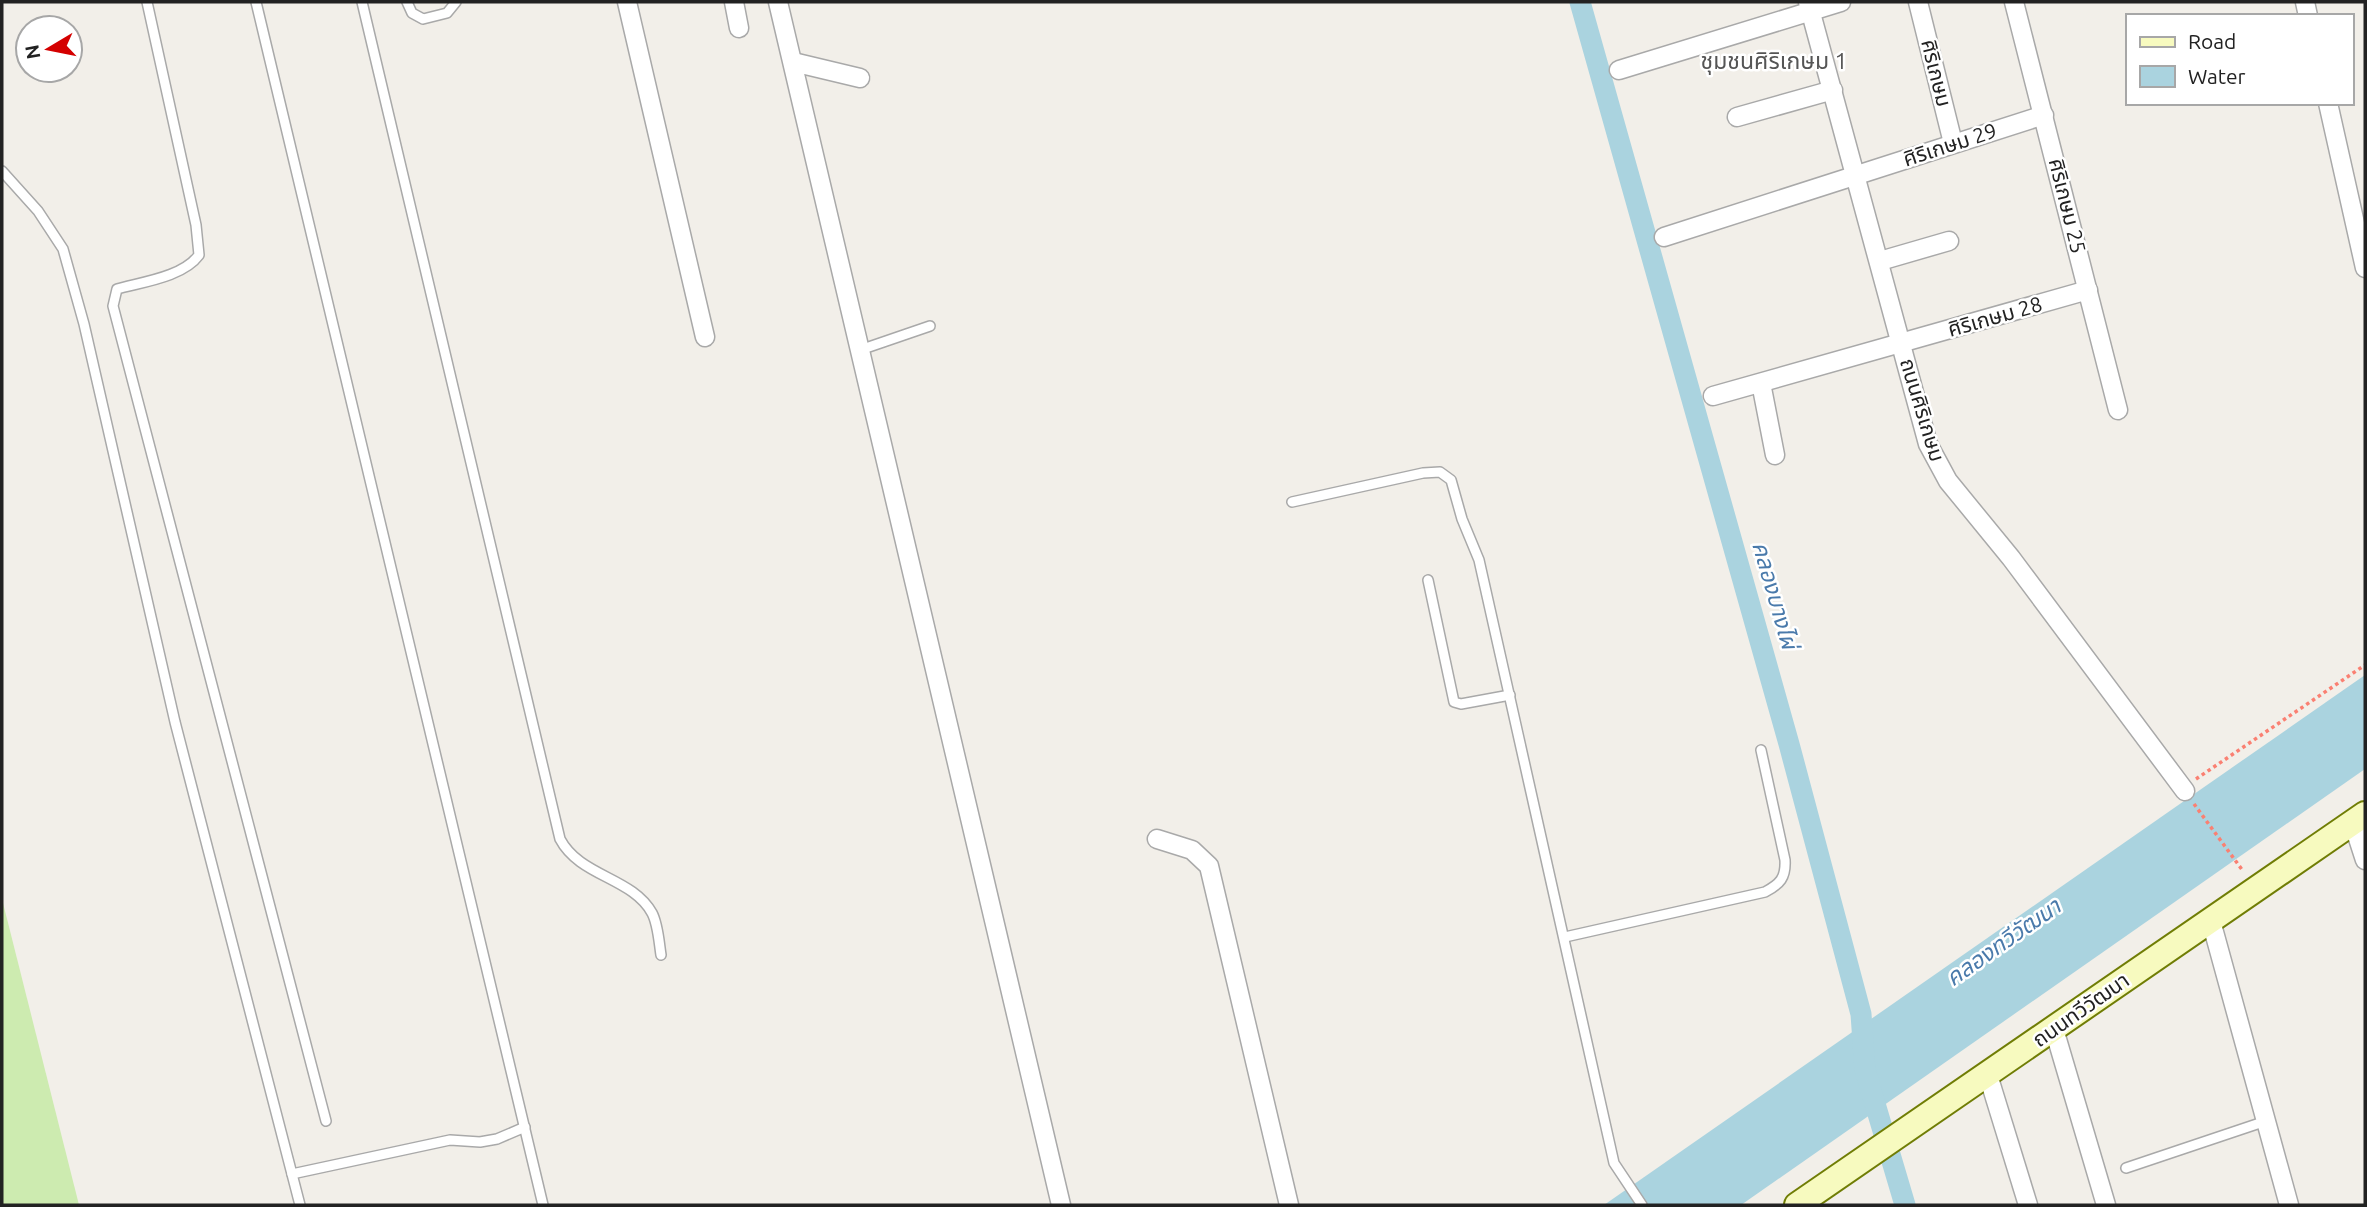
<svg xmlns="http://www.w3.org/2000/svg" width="2367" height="1207" font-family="Ubuntu,'Noto Sans Thai',sans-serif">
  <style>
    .grass { fill: #cdebb0 }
    .water { fill: #aad3df }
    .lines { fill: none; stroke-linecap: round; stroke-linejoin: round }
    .canal { stroke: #aad3df; stroke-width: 21 }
    .service-casing { stroke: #a9a9a9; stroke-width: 12 }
    .minor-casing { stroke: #a9a9a9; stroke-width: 21 }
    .secondary-casing { stroke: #707d05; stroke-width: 28 }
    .path { stroke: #fa8072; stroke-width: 3.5; stroke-dasharray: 3.5 3.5; stroke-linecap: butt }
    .service { stroke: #fff; stroke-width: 9 }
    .minor { stroke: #fff; stroke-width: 18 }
    .secondary { stroke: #f7fabf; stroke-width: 24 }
    .labels { text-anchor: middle; stroke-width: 5; stroke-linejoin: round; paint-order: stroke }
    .street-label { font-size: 21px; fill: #222; stroke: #fff }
    .neighbourhood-label { font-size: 23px; fill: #555; stroke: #fff }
    .water-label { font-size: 23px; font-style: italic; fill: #4a7aab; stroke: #fff }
  </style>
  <rect width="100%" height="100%" fill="#f2efe9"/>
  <path class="grass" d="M2 899 79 1205H2Z"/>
  <path class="water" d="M2365 675V769L1741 1205H1604Z"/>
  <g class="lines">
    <path class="canal" d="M1580 2 1789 744 1861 1014 1865 1070 1905 1205"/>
    <g class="service-casing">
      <g id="service">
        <path d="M147 2 196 225 199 255C183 277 142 282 117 289L113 306 326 1121"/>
        <path d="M256 2 543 1205"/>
        <path d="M362 2 560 839C580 877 632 877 652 913 658 924 659 942 661 955"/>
        <path d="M407 2 412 13 423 19 447 13 456 2"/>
        <path d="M2 171 38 211 63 249 84 324 175 722 300 1205"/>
        <path d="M860 350 930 326"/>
        <path d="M1292 502 1423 473 1440 472 1451 480 1462 519 1479 560 1614 1163 1642 1205"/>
        <path d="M1428 580 1454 702 1461 704 1510 695"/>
        <path d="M1565 937 1765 892C1780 884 1786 878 1785 860L1761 750"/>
        <path d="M2126 1168 2266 1121"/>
        <path d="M292 1174 450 1140 480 1142 497 1139 525 1127"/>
      </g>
    </g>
    <g class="minor-casing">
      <g id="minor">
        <path d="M627 2 705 337"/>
        <path d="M734 2 739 28"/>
        <path d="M778 2 1061 1205"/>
        <path d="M1808 2 1928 444 1948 481 2011 558 2185 791"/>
        <path d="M1918 2 1953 143"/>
        <path d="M2014 2 2118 410"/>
        <path d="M2305 2 2308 16"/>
        <path d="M793 62 860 78"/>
        <path d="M1619 70 1841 2"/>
        <path d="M2328 103 2365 268"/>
        <path d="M1737 117 1833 90"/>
        <path d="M1664 237 2044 115"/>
        <path d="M1880 261 1949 241"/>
        <path d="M1761 383 1775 455"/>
        <path d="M1713 396 2088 290"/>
        <path d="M2353 823 2365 860"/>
        <path d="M1157 839 1192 850 1209 866 1289 1205"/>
        <path d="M2211 921 2289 1205"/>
        <path d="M2054 1029 2106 1205"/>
        <path d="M1988 1075 2028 1205"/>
      </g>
    </g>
    <g class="secondary-casing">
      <path id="secondary" d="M1797 1205 2365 814"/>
    </g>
    <g class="path">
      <path d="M2196 779 2365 665"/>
      <path d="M2194 804 2243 871"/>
    </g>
    <use href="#service" class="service"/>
    <use href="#minor" class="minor"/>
    <use href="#secondary" class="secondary"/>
  </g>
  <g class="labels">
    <g class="street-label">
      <text transform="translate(1936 73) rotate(76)" y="7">ศิริเกษม</text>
      <text transform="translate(1950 145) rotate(-18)" y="7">ศิริเกษม 29</text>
      <text transform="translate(2067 206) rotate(76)" y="7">ศิริเกษม 25</text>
      <text transform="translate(1995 317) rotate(-16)" y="7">ศิริเกษม 28</text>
      <text transform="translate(1922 410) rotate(73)" y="7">ถนนศิริเกษม</text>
      <text transform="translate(2081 1010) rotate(-35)" y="7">ถนนทวีวัฒนา</text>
    </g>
    <g class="neighbourhood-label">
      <text x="1774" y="69">ชุมชนศิริเกษม 1</text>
    </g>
    <g class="water-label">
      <text transform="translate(1775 595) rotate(74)" y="8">คลองบางไผ่</text>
      <text transform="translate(2003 942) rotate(-35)" y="8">คลองทวีวัฒนา</text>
    </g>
  </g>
  <rect width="2367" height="1207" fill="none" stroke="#222222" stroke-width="7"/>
  <rect x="2126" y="14" width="228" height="91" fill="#ffffff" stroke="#a7a7a7" stroke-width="2"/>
  <rect x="2140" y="37" width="35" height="10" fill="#f7fabf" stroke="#a7a7a7" stroke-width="2"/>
  <text x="2188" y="49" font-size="21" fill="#222222">Road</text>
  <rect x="2140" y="66" width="35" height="21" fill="#aad3df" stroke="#a7a7a7" stroke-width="2"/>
  <text x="2188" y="84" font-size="21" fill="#222222">Water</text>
  <g transform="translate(49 49) rotate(260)"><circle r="33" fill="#ffffff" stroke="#a7a7a7" stroke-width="2"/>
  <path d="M0-5L12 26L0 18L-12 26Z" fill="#d40000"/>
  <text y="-10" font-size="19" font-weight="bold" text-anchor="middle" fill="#222222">N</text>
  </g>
</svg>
